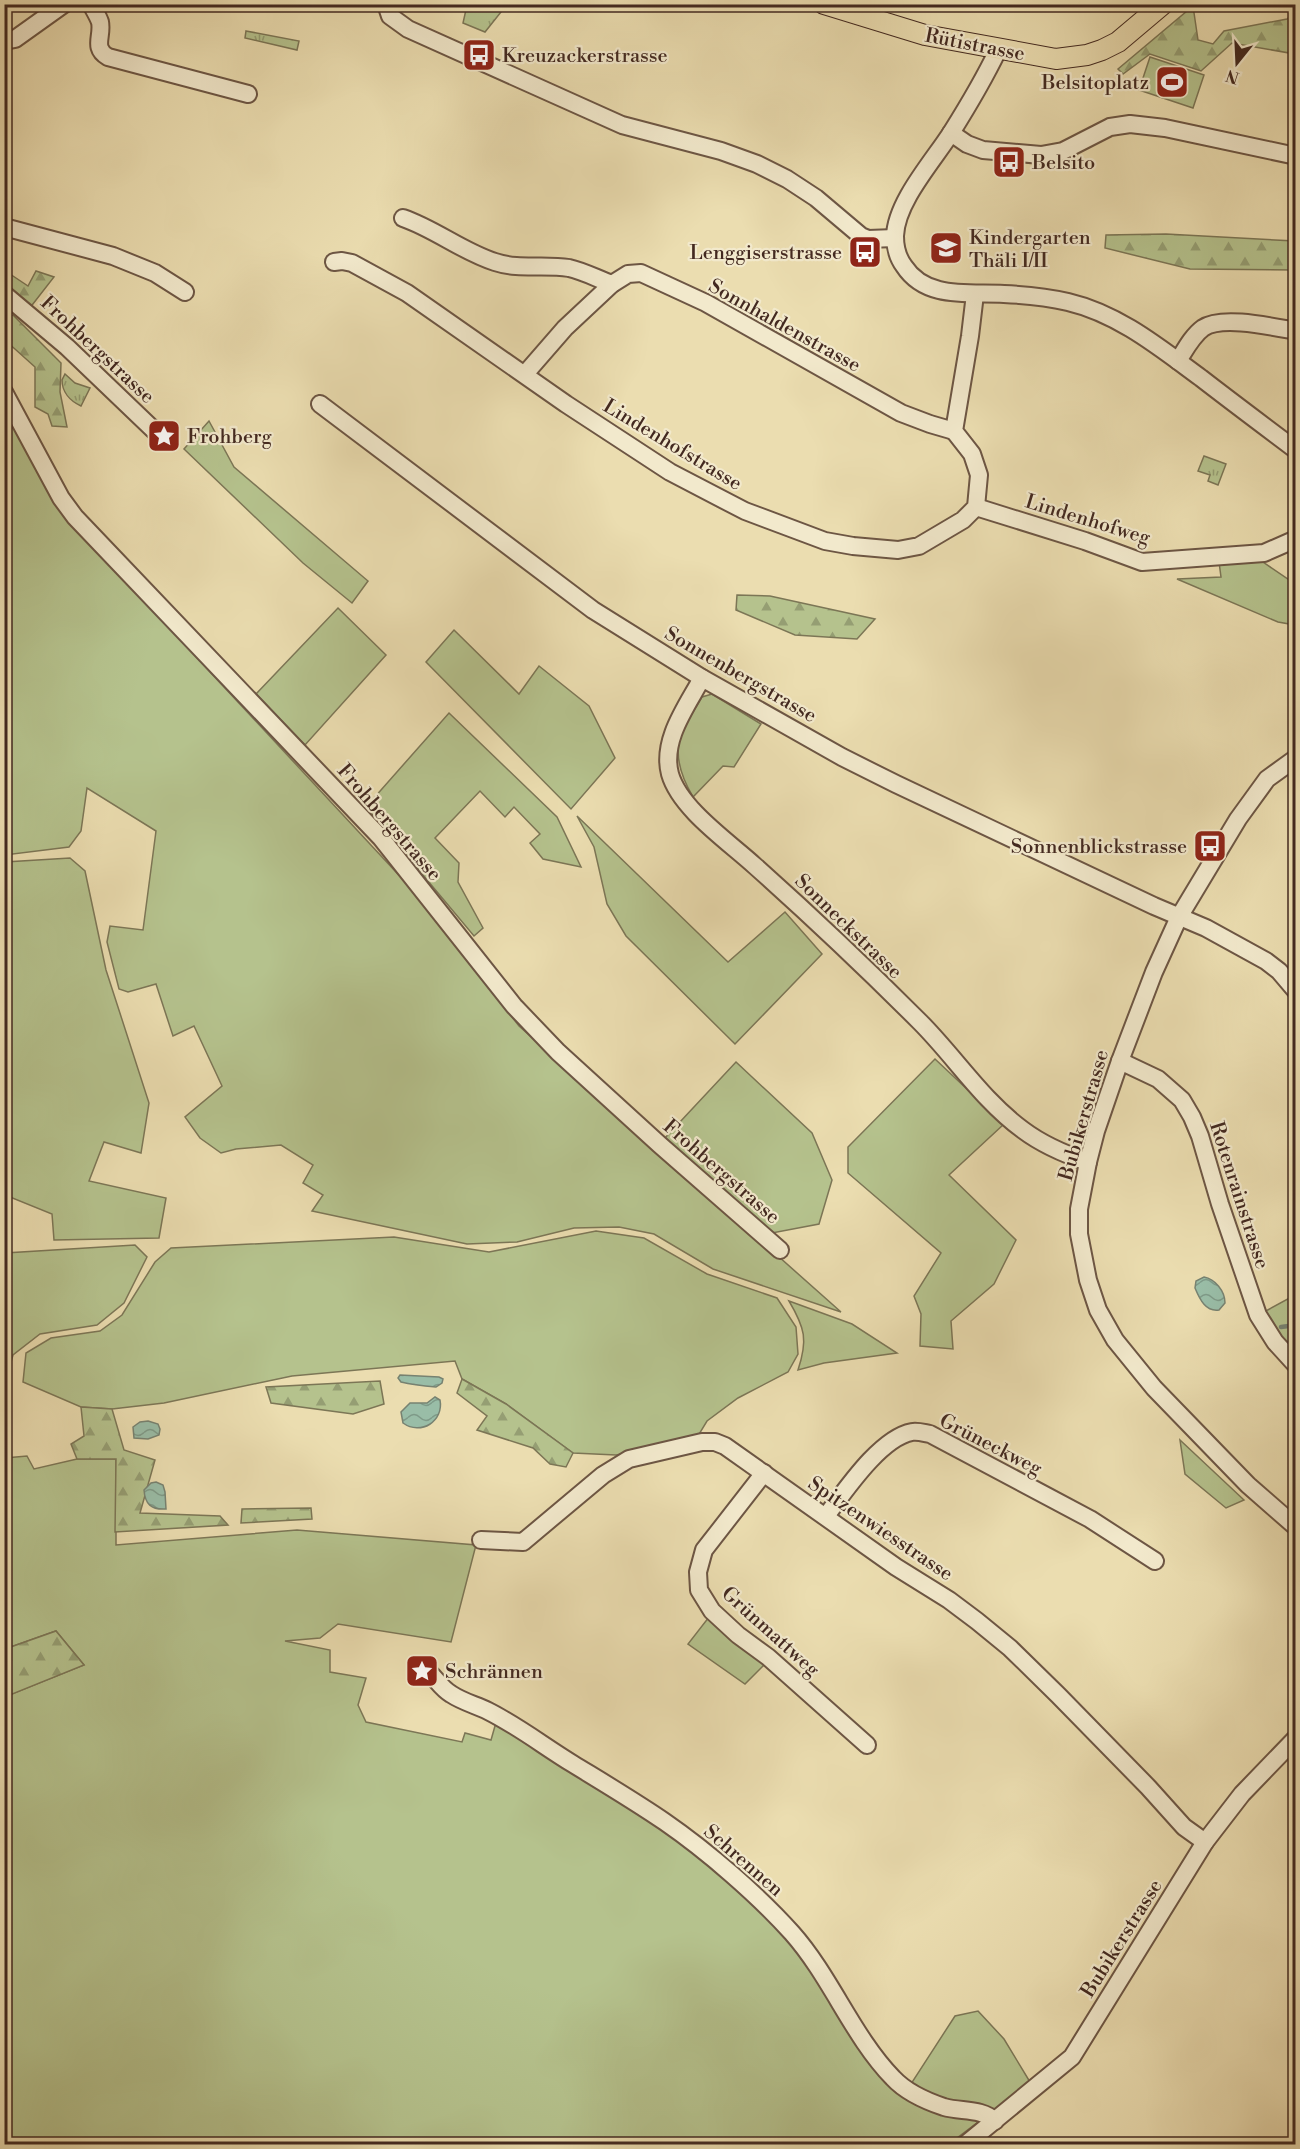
<svg xmlns="http://www.w3.org/2000/svg" width="1300" height="2149" font-family="'Libre Bodoni',serif">
  <style>
    .grass { fill: #b5c28d; stroke: #7c7656; stroke-width: 1.5 }
    .forest { fill: url(#forest-firs); stroke: #7c7656; stroke-width: 1.5 }
    .park { fill: url(#park-tufts); stroke: #7c7656; stroke-width: 1.5 }
    .water { fill: url(#water-waves); stroke: #778271; stroke-width: 1.5 }
    .lines { fill: none; stroke-linecap: round; stroke-linejoin: round }
    .stream { stroke: #778271; stroke-width: 4.5 }
    .minor-casing { stroke: #6d5644; stroke-width: 20 }
    .major-casing { stroke: #432920; stroke-width: 22 }
    .minor { stroke: #f2e9cc; stroke-width: 16 }
    .major { stroke: #ebddb0; stroke-width: 20 }
    .labels { text-anchor: middle; stroke-width: 4.5; stroke-linejoin: round; paint-order: stroke }
    .street-label { font-size: 20px; fill: #432920; stroke: #f2e9cc }
    .poi-label { font-size: 20px; fill: #432920; stroke: #f2e9cc; text-anchor: start }
  </style>
  <defs>
    <pattern id="forest-firs" width="22" height="20" patternUnits="userSpaceOnUse" patternTransform="scale(1.5)"><rect width="22" height="20" fill="#b5c28d"/><path d="M5 1l3.5 6h-7zM16 11l3.5 6h-7z" fill="#959e73"/></pattern>
    <pattern id="park-tufts" width="24" height="20" patternUnits="userSpaceOnUse" patternTransform="scale(1.5)"><rect width="24" height="20" fill="#b5c28d"/><path d="M3 7l-1-3M5 7V3M7 7l1-3M15 17l-1-3M17 17v-4M19 17l1-3" fill="none" stroke="#959e73"/></pattern>
    <pattern id="water-waves" width="16" height="10" patternUnits="userSpaceOnUse" patternTransform="scale(1.5)"><rect width="16" height="10" fill="#99bda7"/><path d="M0 5q4-4 8 0t8 0" fill="none" stroke="#7e9a88"/></pattern>
  </defs>
  <rect width="100%" height="100%" fill="#ebddb0"/>
  <filter id="stains"><feTurbulence type="fractalNoise" baseFrequency=".00333" numOctaves="4"/><feColorMatrix values="0 0 0 0 .2 0 0 0 0 .09 0 0 0 0 .02 0 0 0 .5 -.17"/></filter>
  <radialGradient id="worn" r=".72"><stop offset=".6" stop-color="#630" stop-opacity="0"/><stop offset="1" stop-color="#630" stop-opacity=".3"/></radialGradient>
  <g class="grass">
    <path d="M1150 57 1204 75 1193 108 1139 90Z"/>
    <path d="M209 421 234 467 368 581 352 603 303 563 184 449Z"/>
    <path d="M15 427 67 518 422 900 519 1026 841 1312 713 1269 654 1234 619 1227 574 1228 517 1242 467 1244 312 1211 323 1195 303 1183 313 1165 281 1145 236 1149 221 1153 200 1138 185 1117 222 1086 194 1026 173 1036 156 984 128 992 119 989 107 942 110 926 143 930 156 831 87 788 81 831 69 847 5 855 4 431Z"/>
    <path d="M1260 560 1295 584V625L1278 622 1177 579 1221 577 1219 562Z"/>
    <path d="M338 608 386 655 305 745 256 694Z"/>
    <path d="M454 630 519 694 539 666 589 706 615 758 571 809 426 662Z"/>
    <path d="M712 694 761 724 734 767 723 766 693 797C683 780 674 759 680 738 684 724 695 710 702 697Z"/>
    <path d="M449 713 557 817 581 867 543 859 530 843 540 834 514 807 505 817 480 791 435 838 459 863 458 882 483 928 474 936 366 807Z"/>
    <path d="M577 816 728 962 785 912 822 954 735 1044 626 936 607 904 594 847Z"/>
    <path d="M70 858 85 871 106 970 149 1103 141 1153 104 1142 89 1181 166 1198 159 1238 54 1240 52 1214 5 1195V862Z"/>
    <path d="M935 1059 1004 1124 949 1175 1016 1240 994 1284 951 1321 953 1349 920 1346 921 1314 914 1296 941 1253 848 1173V1147Z"/>
    <path d="M736 1062 812 1133 832 1180 819 1224 772 1233 665 1138Z"/>
    <path d="M596 1231 644 1238 707 1274 777 1298 796 1327 798 1354 788 1372 738 1398 707 1421 698 1436 672 1445 616 1455 573 1453 506 1404 462 1379 455 1361 292 1376 164 1403 112 1409 81 1407 23 1382 26 1353 51 1338 100 1331 122 1315 155 1262 171 1248 394 1237 489 1252Z"/>
    <path d="M135 1245 147 1257 124 1303 97 1325 40 1334 13 1355 5 1383V1253Z"/>
    <path d="M1295 1295V1347L1292 1351 1264 1312Z"/>
    <path d="M789 1301 852 1324 897 1353 824 1363 798 1370C808 1340 805 1328 789 1301Z"/>
    <path d="M1180 1440 1244 1500 1226 1508 1185 1474Z"/>
    <path d="M27 1456 34 1469 77 1459H116V1545L297 1530 476 1545 451 1642 338 1624 320 1638 285 1641 330 1650V1672L366 1678 358 1705 366 1722 462 1742 465 1733 491 1740 497 1719 686 1841 788 1933 891 2082 982 2119 949 2144H5L4 1697 84 1665 56 1631 5 1649V1458Z"/>
    <path d="M709 1617 763 1660 764 1665 745 1684 688 1644Z"/>
    <path d="M978 2011 1004 2039 1030 2082 995 2121 907 2090 955 2016Z"/>
  </g>
  <g class="forest">
    <path d="M1193 6 1198 40 1213 44 1224 31 1287 19 1295 12V54L1232 43 1201 71 1150 54 1123 74 1118 69Z"/>
    <path d="M1166 234 1295 241V270L1190 269 1105 248 1106 235Z"/>
    <path d="M4 270 28 286 36 271 54 277 29 309 5 283Z"/>
    <path d="M13 315 61 363 60 392 67 427 52 426 48 414 35 407V367L6 341 5 317Z"/>
    <path d="M737 595 770 596 875 619 857 639 795 635 736 610Z"/>
    <path d="M462 1379 506 1404 573 1453 566 1467 550 1464 533 1448 477 1430 487 1416 457 1393Z"/>
    <path d="M380 1381 384 1404 353 1414 271 1403 266 1387Z"/>
    <path d="M81 1407 112 1409 124 1450 155 1460 140 1513 220 1516 228 1525 115 1532 116 1459H77L71 1444 84 1436Z"/>
    <path d="M311 1508 312 1519 241 1523 242 1509Z"/>
    <path d="M56 1631 84 1665 5 1697V1649Z"/>
  </g>
  <g class="park">
    <path d="M467 5 505 7 485 32 463 23Z"/>
    <path d="M246 31 299 41 297 50 245 38Z"/>
    <path d="M65 374 75 383 90 388 81 406C70 401 62 392 62 380Z"/>
    <path d="M1204 456 1226 464 1218 485 1208 481 1210 475 1198 471Z"/>
  </g>
  <g class="water">
    <path d="M1204 1277C1215 1279 1225 1291 1225 1303L1219 1310C1206 1312 1200 1300 1195 1288L1196 1281Z"/>
    <path d="M400 1375 439 1377 443 1379 442 1383 436 1387C424 1386 413 1385 401 1382L398 1378Z"/>
    <path d="M435 1397 440 1400C444 1421 421 1436 403 1423L401 1412 410 1403H427Z"/>
    <path d="M148 1421 158 1424 160 1429 159 1435 148 1439 134 1438 133 1427 140 1422Z"/>
    <path d="M156 1482 163 1485 165 1492 166 1509C151 1510 145 1504 144 1490L151 1483Z"/>
  </g>
  <g class="lines">
    <path class="stream" d="M1281 1327 1296 1325"/>
    <g class="minor-casing">
      <g id="minor">
        <path d="M91 4C94 10 98 16 100 22 103 36 92 48 108 57L248 94"/>
        <path d="M386 4 390 16 408 29 622 125 721 151 757 164 787 179 816 198 861 236 868 239 895 238"/>
        <path d="M4 41 15 39 64 4"/>
        <path d="M998 50C984 79 968 106 951 133 933 161 896 202 895 236 895 246 898 258 904 266 926 300 969 292 1004 294 1025 295 1047 297 1068 302 1119 314 1160 348 1201 378 1232 402 1264 426 1296 450"/>
        <path d="M951 133 967 144 983 150 1041 155 1063 151 1110 127 1130 124 1165 128 1296 156"/>
        <path d="M403 218C435 229 463 252 495 262 519 270 544 264 569 268 583 271 598 279 612 284"/>
        <path d="M4 227 113 256 155 273 185 292"/>
        <path d="M334 262 342 261 352 263 407 293 566 404 670 472 745 511 825 541 853 546 898 550 919 546 963 520 976 507 979 475 972 454 954 431 970 336 975 294"/>
        <path d="M4 294 67 347 161 437"/>
        <path d="M1178 361C1185 350 1192 336 1203 328 1222 315 1273 327 1296 331"/>
        <path d="M525 374 565 328 612 284 628 274 641 273 706 303 901 413 930 424 954 431"/>
        <path d="M4 392 61 498 75 517 381 838 514 1006 558 1052 660 1145 780 1250"/>
        <path d="M320 404 593 610 702 678 842 757 896 784 1154 906 1206 928 1266 961 1279 971 1296 991"/>
        <path d="M976 507 1085 541 1142 562 1264 553 1296 539"/>
        <path d="M702 678C687 706 661 740 670 774 680 809 729 842 755 866 811 916 867 969 920 1022 955 1057 982 1100 1023 1130 1043 1145 1064 1154 1088 1162"/>
        <path d="M1296 758 1267 779 1238 819 1179 917 1154 972 1120 1061 1096 1131 1088 1162 1079 1209V1234L1088 1280 1098 1310 1115 1340 1154 1388 1248 1485 1296 1527"/>
        <path d="M1120 1061 1158 1079 1182 1100 1192 1117 1200 1136 1220 1204 1258 1315 1275 1342 1296 1365"/>
        <path d="M764 1473 704 1550 698 1572 699 1590 712 1611 738 1635 768 1657 867 1745"/>
        <path d="M826 1516C845 1491 880 1438 912 1432 918 1431 924 1433 930 1434L1090 1519 1155 1561"/>
        <path d="M481 1540 523 1542 603 1475 629 1459 702 1442H715L725 1446 896 1567 949 1600 977 1621 1010 1648 1058 1695 1148 1787 1184 1827 1205 1842"/>
        <path d="M422 1667C434 1674 439 1687 451 1694 463 1702 476 1705 488 1711 518 1726 545 1747 573 1764 604 1783 636 1802 665 1822 707 1851 758 1895 792 1933 831 1977 853 2037 893 2078 906 2092 926 2101 944 2107 961 2112 982 2108 995 2121"/>
        <path d="M966 2144 1072 2057 1205 1842 1242 1794 1296 1738"/>
      </g>
    </g>
    <g class="major-casing">
      <path id="major" d="M824 4 925 35 1056 59 1087 55 1102 50 1118 42 1163 4"/>
    </g>
    <use href="#minor" class="minor"/>
    <use href="#major" class="major"/>
  </g>
  <defs>
    <g id="bus-square" transform="scale(1.725)"><rect x="-9" y="-9" width="18" height="18" rx="4" fill="#8f2418" stroke="#f2e9cc"/><path d="M-5-6H5V4H4V6H2V4H-2V6H-4V4H-5ZM-3.5-4V0h7V-4ZM-3.5 1.2v1.5H-2V1.2ZM2 1.2v1.5H3.5V1.2Z" fill="#fff"/></g>
    <g id="stadium-square" transform="scale(1.725)"><rect x="-9" y="-9" width="18" height="18" rx="4" fill="#8f2418" stroke="#f2e9cc"/><path d="M0-5a6.5 5 0 1 0 0 10a6.5 5 0 1 0 0-10ZM-3.5-1.8h7v3.6h-7Z" fill="#fff"/></g>
    <g id="school-square" transform="scale(1.725)"><rect x="-9" y="-9" width="18" height="18" rx="4" fill="#8f2418" stroke="#f2e9cc"/><path d="M0-5L7-2L0 1L-7-2ZM-4 1L0 2.5L4 1V4Q0 6-4 4Z" fill="#fff"/></g>
    <g id="sight-square" transform="scale(1.725)"><rect x="-9" y="-9" width="18" height="18" rx="4" fill="#8f2418" stroke="#f2e9cc"/><path d="M0-6L1.8-2.2L6-1.7L2.9 1.2L3.7 5.4L0 3.3L-3.7 5.4L-2.9 1.2L-6-1.7L-1.8-2.2Z" fill="#fff"/></g>
  </defs>
  <g fill-rule="evenodd">
    <use href="#bus-square" x="479" y="55"/>
    <use href="#stadium-square" x="1172" y="82"/>
    <use href="#bus-square" x="1009" y="162"/>
    <use href="#school-square" x="946" y="248"/>
    <use href="#bus-square" x="865" y="252"/>
    <use href="#sight-square" x="164" y="436"/>
    <use href="#bus-square" x="1210" y="846"/>
    <use href="#sight-square" x="422" y="1671"/>
  </g>
  <g class="labels">
    <g class="street-label">
      <text transform="translate(975 44) rotate(11)" y="7">Rütistrasse</text>
      <text transform="translate(785 325) rotate(29)" y="7">Sonnhaldenstrasse</text>
      <text transform="translate(98 349) rotate(43)" y="7">Frohbergstrasse</text>
      <text transform="translate(673 444) rotate(31)" y="7">Lindenhofstrasse</text>
      <text transform="translate(1088 519) rotate(17)" y="7">Lindenhofweg</text>
      <text transform="translate(741 674) rotate(30)" y="7">Sonnenbergstrasse</text>
      <text transform="translate(390 822) rotate(49)" y="7">Frohbergstrasse</text>
      <text transform="translate(849 926) rotate(44)" y="7">Sonneckstrasse</text>
      <text transform="translate(1083 1115) rotate(-74)" y="7">Bubikerstrasse</text>
      <text transform="translate(722 1171) rotate(41)" y="7">Frohbergstrasse</text>
      <text transform="translate(1240 1195) rotate(72)" y="7">Rotenrainstrasse</text>
      <text transform="translate(991 1444) rotate(27)" y="7">Grüneckweg</text>
      <text transform="translate(881 1528) rotate(34)" y="7">Spitzenwiesstrasse</text>
      <text transform="translate(771 1631) rotate(42)" y="7">Grünmattweg</text>
      <text transform="translate(744 1860) rotate(41)" y="7">Schrennen</text>
      <text transform="translate(1121 1938) rotate(-58)" y="7">Bubikerstrasse</text>
    </g>
    <g class="poi-label">
      <text x="502" y="62">Kreuzackerstrasse</text>
      <text x="1149" y="89" text-anchor="end">Belsitoplatz</text>
      <text x="1032" y="169">Belsito</text>
      <text x="969" y="244">Kindergarten<tspan x="969" dy="23">Thäli I/II</tspan></text>
      <text x="842" y="259" text-anchor="end">Lenggiserstrasse</text>
      <text x="187" y="443">Frohberg</text>
      <text x="1187" y="853" text-anchor="end">Sonnenblickstrasse</text>
      <text x="445" y="1678">Schrännen</text>
    </g>
  </g>
  <rect width="1300" height="2149" fill="none" stroke="#ebddb0" stroke-width="24"/>
  <rect x="6" y="6" width="1288" height="2137" fill="none" stroke="#432920" stroke-width="3"/>
  <rect x="12" y="12" width="1276" height="2125" fill="none" stroke="#432920" stroke-width="1.5"/>
  <g transform="translate(1237 63) rotate(198)" stroke="#f2e9cc" stroke-width="4.5" paint-order="stroke">
  <path d="M0-4.5L10 22L0 15L-10 22Z" fill="#432920"/>
  <text y="-9" font-size="16" font-weight="bold" text-anchor="middle" fill="#432920">N</text>
  </g>
  <rect width="100%" height="100%" filter="url(#stains)"/>
  <rect width="100%" height="100%" fill="url(#worn)"/>
</svg>
